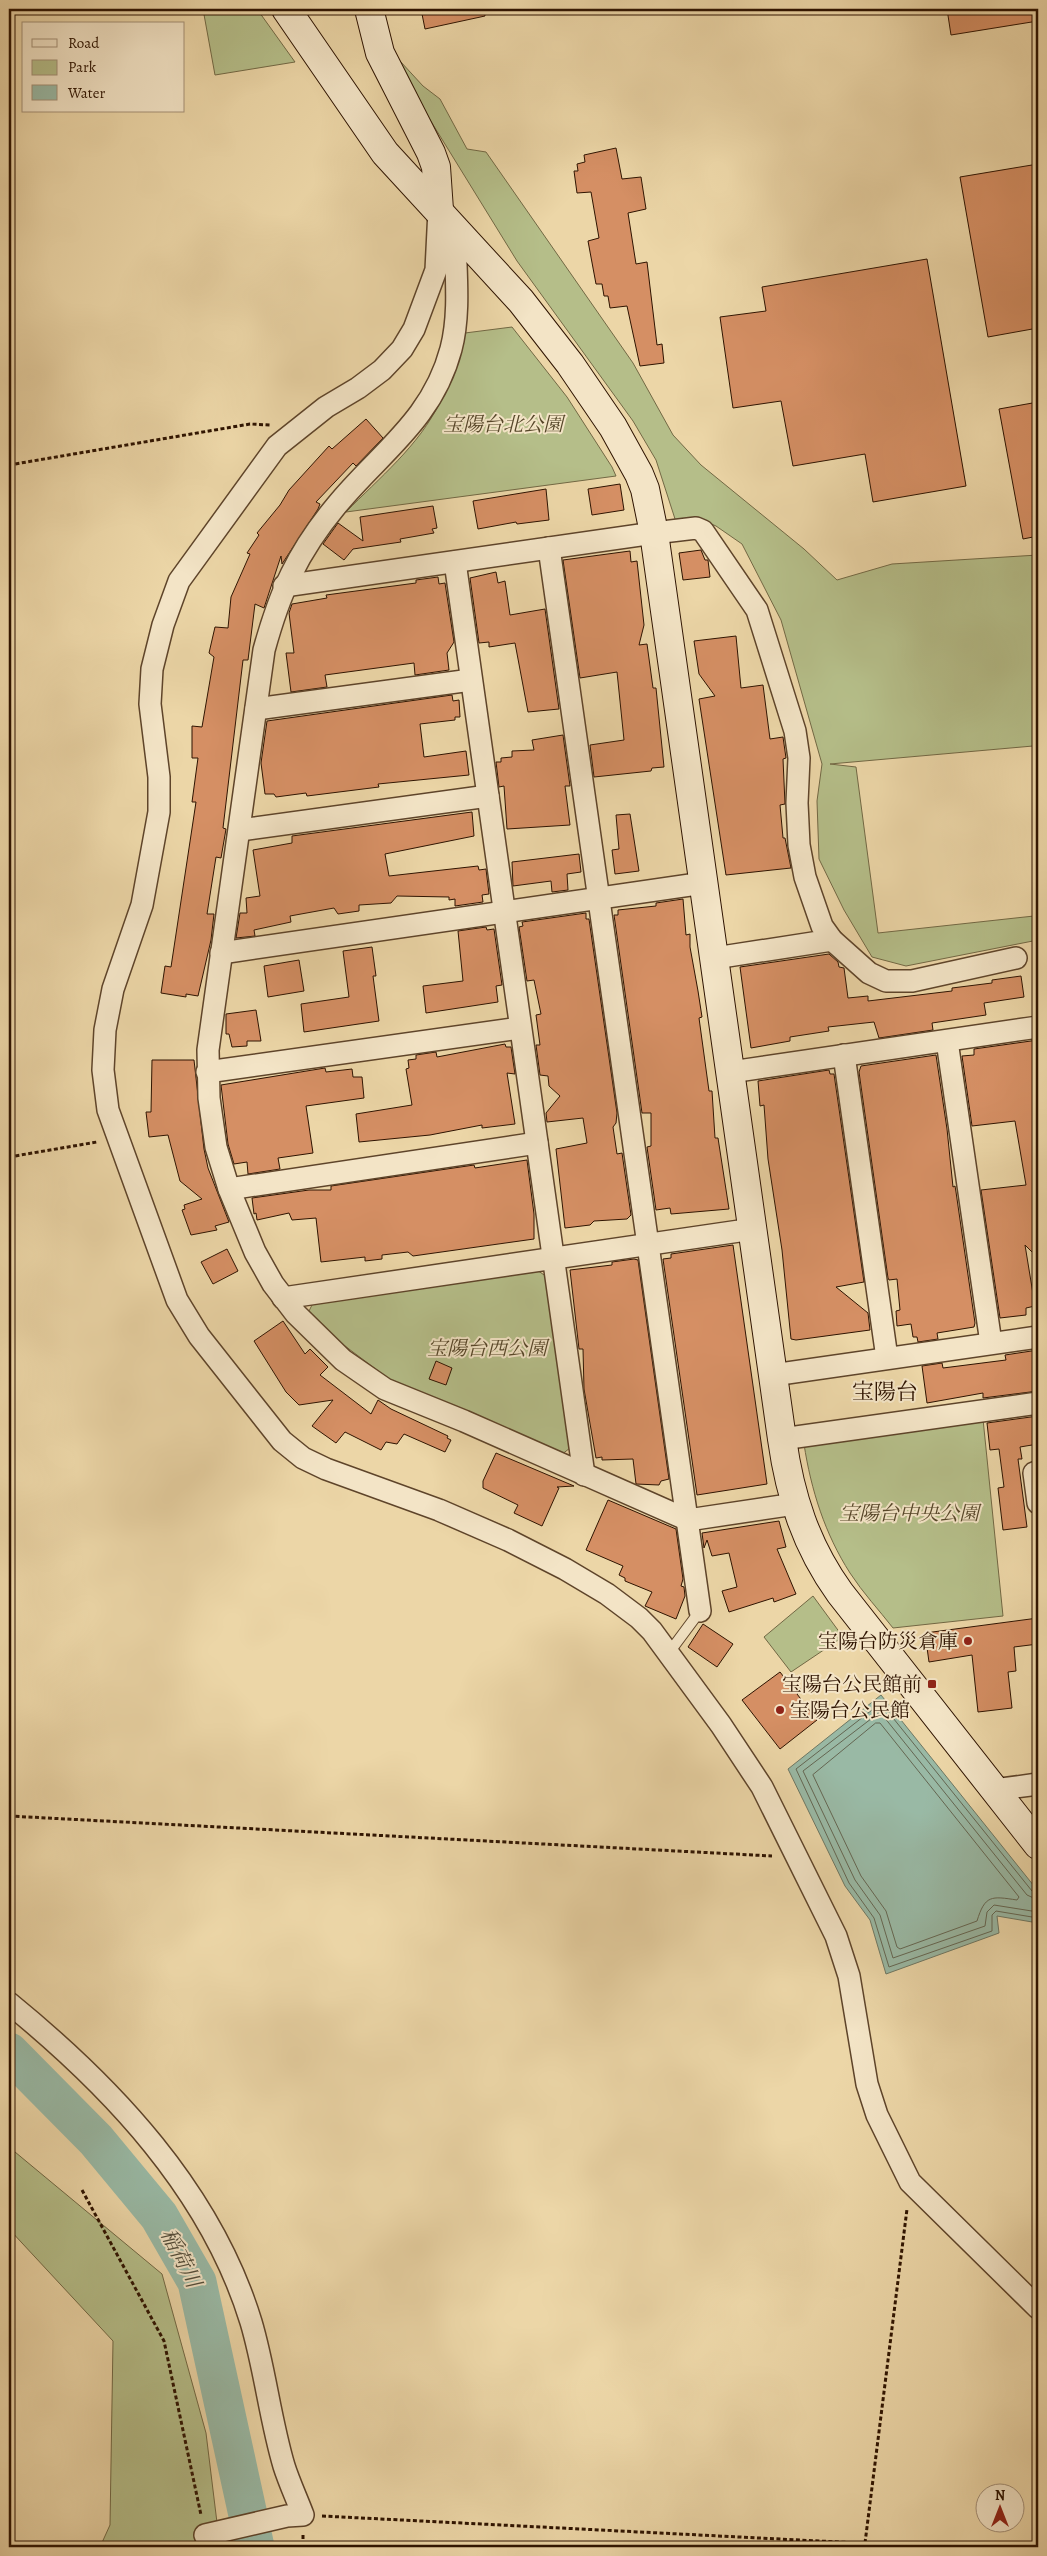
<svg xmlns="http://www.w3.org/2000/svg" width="1047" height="2556" font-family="Alegreya,'Noto Serif JP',serif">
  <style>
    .green { fill: #b5be89; stroke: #726844 }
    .water { fill: #99b9a5; stroke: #6e7763 }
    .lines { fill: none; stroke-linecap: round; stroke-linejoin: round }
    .shore { stroke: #646652; stroke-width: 1 }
    .river { stroke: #99b9a5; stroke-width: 39 }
    .building { fill: #d58f64; stroke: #2e1300 }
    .lane-casing { stroke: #5e442a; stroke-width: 12 }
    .street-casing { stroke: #5e442a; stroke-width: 24 }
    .secondary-casing { stroke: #2e1300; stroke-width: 30 }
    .path { stroke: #2e1300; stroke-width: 3; stroke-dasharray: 4 2.5; stroke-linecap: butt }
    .lane { stroke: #f3e4c6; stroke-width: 10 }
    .street { stroke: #f3e4c6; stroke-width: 21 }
    .secondary { stroke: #f3e4c6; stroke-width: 28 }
    .poi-dot { fill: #8f2418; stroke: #f3e4c6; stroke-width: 2 }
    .labels { text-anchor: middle; stroke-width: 4; stroke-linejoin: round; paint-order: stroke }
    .park-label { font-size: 20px; font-style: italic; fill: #564629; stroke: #f3e4c6 }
    .poi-label { font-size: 20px; fill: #2e1300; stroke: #f3e4c6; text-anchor: end }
    .water-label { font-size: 21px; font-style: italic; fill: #534d3a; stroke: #f3e4c6 }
    .quarter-label { font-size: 22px; fill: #2e1300; stroke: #f3e4c6 }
  </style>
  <rect width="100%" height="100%" fill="#ecd6a7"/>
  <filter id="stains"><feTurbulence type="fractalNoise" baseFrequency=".004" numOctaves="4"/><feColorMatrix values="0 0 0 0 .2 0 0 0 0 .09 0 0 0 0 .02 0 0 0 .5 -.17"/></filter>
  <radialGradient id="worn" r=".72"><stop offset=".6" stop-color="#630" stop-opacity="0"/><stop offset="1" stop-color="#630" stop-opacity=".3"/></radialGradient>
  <g class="green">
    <path d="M203 9H257L295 62 215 75Z"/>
    <path d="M400 61 423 86 440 99 467 149 486 152 633 363 673 435 701 465 804 549 837 580 892 564 1038 555V768L1033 746 830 764 856 767 878 933 1034 916 1038 907V940L906 966 872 957 844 910 819 859 817 801 822 764 781 620 742 544 716 526 700 519 676 522 656 460 633 421 517 261 395 63Z"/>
    <path d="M512 327 567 397 612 467 616 476 346 512C379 478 419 446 440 402 451 380 458 357 465 333Z"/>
    <path d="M537 1270 547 1277 570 1448 561 1455 389 1379 329 1334 308 1313 313 1303Z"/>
    <path d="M983 1419 1003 1616 893 1628C879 1610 863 1593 850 1573 825 1534 811 1490 804 1444Z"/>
    <path d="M813 1596 843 1637 791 1672 764 1637Z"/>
    <path d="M9 2147 162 2274 206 2433 220 2547H100L110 2525 113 2341 9 2229Z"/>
  </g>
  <path class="water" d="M881 1695 1038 1891V1923L997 1916 999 1933 886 1974 870 1920 845 1886 788 1769Z"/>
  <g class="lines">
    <g class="shore">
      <path d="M876 1723H880L1019 1897 1017 1900C991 1896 985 1895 977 1921L900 1949 897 1947 886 1911 861 1876 813 1775Z"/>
      <path d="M1038 1893 1032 1891 881 1703 796 1769 849 1883 874 1918 889 1967 992 1931V1915L996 1911 1038 1918"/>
      <path d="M1038 1900 1027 1895 880 1712 803 1771 855 1880 880 1915 893 1958 985 1926 987 1912 994 1905 1038 1912"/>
    </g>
    <path class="river" d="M9 2052 96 2140 159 2216 197 2282 255 2547"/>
  </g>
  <g class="building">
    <path d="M421 9H484L485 16 425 29Z"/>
    <path d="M947 9H1038V21L951 35Z"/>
    <path d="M616 148 622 179 641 177 646 209 628 213 636 264 647 262 657 345 662 344 664 363 640 366 627 306 610 308 608 296H604L602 284H596L588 241 599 238 591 192 577 193 574 171H578L577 164 585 162 584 155Z"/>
    <path d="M1038 164V328L988 337 960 177Z"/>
    <path d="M927 259 966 486 873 502 865 454 793 466 781 401 733 408 720 317 766 311 762 287Z"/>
    <path d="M1038 402V536L1023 539 999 409Z"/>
    <path d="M366 419 383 438 356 466 353 463 316 502 320 504 318 509 282 564 281 556 264 608 255 604 248 660H243L223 828 226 829 221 858 216 857 207 914H214L211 940 198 996 186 994V997L161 993 165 966 171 967 196 802H192L198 758H192V726L202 727 214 657 209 653 215 627 228 628 231 597 250 554 247 553 259 535 257 533 280 505 289 490 329 446 332 449Z"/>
    <path d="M620 484 624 510 592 515 588 489Z"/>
    <path d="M546 489 549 520 517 524 516 522 478 529 473 501Z"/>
    <path d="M433 506 437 528 432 529 434 533 400 539 401 542 353 549 344 560 323 544 338 523 363 541 360 517Z"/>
    <path d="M701 550 705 560H708L710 577 683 580 679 553Z"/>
    <path d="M630 551 631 562 637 561 644 625 639 645 647 644 653 688H656L664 767 652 768 651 771 594 777 590 745 624 740 617 672 580 678 563 560Z"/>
    <path d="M496 572 498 583 505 581 510 615 545 609 559 709 528 712 515 643 489 647V642L479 643 470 578Z"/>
    <path d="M438 577 439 584 445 583 454 642 447 653 449 670 415 675 414 663 325 675 327 687 291 692 286 653H294L289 613 292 604 327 598 326 595 416 583V580Z"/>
    <path d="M736 636 741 688 763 685 770 739 783 737 786 758 783 759 785 804 780 805 783 838H785L791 868 726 875 699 699 715 696 699 674 694 641Z"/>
    <path d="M452 695 453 701 459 700 460 717H455V720L420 724 424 757 466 751 469 775 378 784 379 787 307 796 306 793 276 797 274 794H265L261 763 267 721Z"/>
    <path d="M563 735 570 786H565L570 825 507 829 504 786 499 787 496 762H501V758L512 757V751L534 750 532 740Z"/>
    <path d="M472 812 474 836 385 854 389 876 478 866 479 870 486 869 489 894 482 895 483 902 455 906V899L449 900V897L397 896 391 903 359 905V911L338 914 334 908 290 916 291 922 254 930 255 936 236 938 240 913H247L246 898 260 896 253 850 292 843V836Z"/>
    <path d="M630 814 639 871 615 874 612 850 619 849 616 815Z"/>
    <path d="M579 854 581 872 567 874 568 890 552 892 551 881 513 886 512 862Z"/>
    <path d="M683 899 686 935 690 934V947L698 991 702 1017 699 1018 709 1091H712L715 1138H718L729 1209 671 1214 670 1208 656 1210 647 1147 651 1146V1113H642L614 915H618V910L656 906V903Z"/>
    <path d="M586 913V919H589L617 1113 616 1123 613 1127 617 1154 622 1153 631 1215 627 1219 594 1221 590 1225 565 1228 556 1149 587 1143 583 1118 547 1122 546 1113 560 1096 549 1086 548 1076 540 1075 536 1045H540L536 1015 541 1014 534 980 527 981 519 927 523 926 522 922Z"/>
    <path d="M486 927 487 930 494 929 502 985 496 986 498 1002 426 1013 423 986 463 981 458 931Z"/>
    <path d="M372 947 376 976H373L379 1021 304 1032 301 1004 349 997 343 951Z"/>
    <path d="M829 954 838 962 839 967 844 968 848 998 868 996V1001L952 991V988L992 983V980L1021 976 1024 997 984 1003 986 1015 932 1023 933 1030 879 1038 874 1022 828 1027 829 1031 790 1037V1041L751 1048 740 967Z"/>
    <path d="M299 960 304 991 268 997 264 966Z"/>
    <path d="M256 1010 261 1041H247V1046L232 1047 229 1034H226V1014Z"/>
    <path d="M1038 1040V1258L1025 1245 1035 1306 1026 1308V1315L1000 1318 981 1190 1026 1185 1015 1121 972 1126 962 1056 974 1055V1049Z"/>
    <path d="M505 1044 506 1047H511L515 1074 507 1073 515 1124 482 1128V1125L430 1135 359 1142 356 1114 412 1105 406 1069 409 1068 408 1060 416 1059V1055L436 1052 437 1057Z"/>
    <path d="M936 1055 947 1129 953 1187 955 1186 956 1192 975 1323 974 1327 937 1333 938 1339 918 1342 917 1337H913L911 1324 897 1326 896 1311 900 1310 897 1279 889 1280 888 1278 859 1072 861 1066Z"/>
    <path d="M152 1060H194L204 1149 208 1168 229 1222 215 1226 217 1230 191 1235 182 1210 185 1209 184 1205 202 1199 180 1181 168 1135 149 1137 146 1112H151Z"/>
    <path d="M325 1068 326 1072 352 1069 353 1077H362L364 1098 306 1106 313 1153 278 1158 280 1169 248 1174 247 1162 234 1164 228 1144 221 1085Z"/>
    <path d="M829 1070 830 1074H834L864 1282 836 1287 868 1313 870 1330 796 1340 791 1339 782 1250 768 1159 764 1105 760 1106 758 1081Z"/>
    <path d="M527 1160 534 1214V1239L413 1256 408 1252 382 1255V1259L365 1261V1257L321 1262 316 1218 292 1220 289 1213 257 1220 256 1213 254 1214 252 1198 309 1190H331V1186L474 1165 475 1168Z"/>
    <path d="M733 1245 767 1484 697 1495 663 1259 671 1258V1254Z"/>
    <path d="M227 1249 238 1271 213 1284 201 1262Z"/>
    <path d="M634 1259 638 1260 669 1479 661 1481 659 1485 636 1484 633 1459 602 1460V1457L596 1458 584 1389 583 1349H579L570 1270 612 1265V1262Z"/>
    <path d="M283 1321 305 1354 310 1349 328 1367 320 1375 371 1414 378 1400 391 1409 448 1436 447 1438 451 1440 445 1452 404 1434 397 1444 386 1442 381 1450 345 1432 336 1443 312 1426 333 1400 299 1405 286 1392 254 1341Z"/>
    <path d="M1038 1350V1391L983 1398V1393L927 1403 922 1366 942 1363 943 1368 1006 1360 1005 1355Z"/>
    <path d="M436 1361 452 1368 446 1385 429 1379Z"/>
    <path d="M1038 1416V1444L1020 1447 1022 1459H1018L1027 1527 1003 1530 998 1488 1004 1487 999 1449 990 1450 987 1423Z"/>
    <path d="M496 1453 574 1486 557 1487 559 1488 542 1526 514 1513 518 1505 483 1488V1481Z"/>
    <path d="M608 1500 676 1529 683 1579 681 1586 684 1587 685 1596 676 1619 645 1606 652 1592 625 1581V1578L619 1575 623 1566 586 1550Z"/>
    <path d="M779 1521 786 1547 777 1549 796 1594 774 1602 773 1598 729 1612 722 1591 737 1587 729 1553 712 1556 707 1540 704 1548 702 1533Z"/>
    <path d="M1038 1618V1644L1014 1647 1016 1671 1008 1672 1012 1708 978 1712 972 1655 929 1662 925 1633Z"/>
    <path d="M703 1624 733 1644 717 1667 688 1647Z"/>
    <path d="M780 1672 787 1681 791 1677 801 1690 797 1694 817 1720 780 1749 742 1700Z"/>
  </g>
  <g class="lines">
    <g class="lane-casing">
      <path id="lane" d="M668 1654 700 1611"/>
    </g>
    <g class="street-casing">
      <g id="street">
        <path d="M439 210 436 270 414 329 402 349 382 370 358 388 326 407 277 446 179 581 163 625 152 669 150 704 159 777V812L142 905 113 989 105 1030 103 1070 108 1110 177 1300 199 1336 282 1441 303 1458 326 1469 439 1510 508 1540 565 1569 607 1594 639 1618 652 1631 721 1725 762 1787 836 1936 849 1976 867 2084 877 2115 910 2182 1038 2308"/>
        <path d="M455 229C455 268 461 311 451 349 432 421 379 453 336 506 297 553 280 592 264 650L208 1050 209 1098 216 1147 229 1189 255 1252 273 1284 296 1314 343 1360 385 1389 464 1421 688 1520 795 1504"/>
        <path d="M549 548 700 1611"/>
        <path d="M455 562 584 1475"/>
        <path d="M284 586 654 533 696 528 703 531 757 610 795 731 799 758 797 803 799 845 805 877 822 926 832 940 869 973 886 981H912L1016 958"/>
        <path d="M256 709 471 680"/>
        <path d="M240 830 488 796"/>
        <path d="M221 953 704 883"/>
        <path d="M715 958 832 940"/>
        <path d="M947 1041 991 1343"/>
        <path d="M844 1055 887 1358"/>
        <path d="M207 1072 520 1028"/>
        <path d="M731 1072 1038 1027"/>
        <path d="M229 1189 537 1143"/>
        <path d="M283 1298 753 1229"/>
        <path d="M773 1375 1038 1337"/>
        <path d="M782 1439 1038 1403"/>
        <path d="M1038 1472 1034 1473 1038 1503"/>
        <path d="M994 1790 1038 1784"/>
        <path d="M9 2003C112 2087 211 2191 251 2322 265 2369 270 2419 284 2466 289 2482 297 2499 303 2515L287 2516 205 2535"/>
      </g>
    </g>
    <g class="secondary-casing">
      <g id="secondary">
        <path d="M286 9 385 153 521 301 570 364 613 427 639 474 645 489 654 533 782 1439C790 1496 806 1546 840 1593L1038 1845"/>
        <path d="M369 9 380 53 431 153 436 167 439 210"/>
      </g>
    </g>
    <g class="path">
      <path d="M9 465 250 424 270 425"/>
      <path d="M9 1157 97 1142"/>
      <path d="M9 1816 772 1856"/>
      <path d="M82 2190 164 2341 201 2515"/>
      <path d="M322 2516 938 2547"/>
      <path d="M303 2535V2547"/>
      <path d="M865 2543 907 2209"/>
    </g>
    <use href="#lane" class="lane"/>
    <use href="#street" class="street"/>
    <use href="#secondary" class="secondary"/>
  </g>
  <g class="poi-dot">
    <circle cx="968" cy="1641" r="5"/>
    <rect x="927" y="1679" width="10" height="10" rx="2.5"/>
    <circle cx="780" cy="1710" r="5"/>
  </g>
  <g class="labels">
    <g class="park-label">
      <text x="503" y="431">宝陽台北公園</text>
      <text x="487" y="1355">宝陽台西公園</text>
      <text x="909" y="1520">宝陽台中央公園</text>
    </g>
    <g class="poi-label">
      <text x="958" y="1648">宝陽台防災倉庫</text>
      <text x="922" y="1691">宝陽台公民館前</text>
      <text x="790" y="1717" text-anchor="start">宝陽台公民館</text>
    </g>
    <g class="water-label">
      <text transform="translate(181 2258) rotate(63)" y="7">稲荷川</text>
    </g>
    <g class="quarter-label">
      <text x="885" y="1399">宝陽台</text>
    </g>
  </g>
  <rect width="1047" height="2556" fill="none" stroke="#ecd6a7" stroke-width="30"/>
  <rect x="10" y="10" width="1027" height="2536" fill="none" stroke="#2e1300" stroke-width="2.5"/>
  <rect x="15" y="15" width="1017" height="2526" fill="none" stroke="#2e1300"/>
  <rect x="22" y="22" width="162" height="90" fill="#f3e4c6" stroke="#a49077"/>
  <rect x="32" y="39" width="25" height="8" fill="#f3e4c6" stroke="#a49077"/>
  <text x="68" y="48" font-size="15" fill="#2e1300">Road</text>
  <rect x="32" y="60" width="25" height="15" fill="#b5be89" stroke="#a49077"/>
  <text x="68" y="72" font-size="15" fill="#2e1300">Park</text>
  <rect x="32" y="85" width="25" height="15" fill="#99b9a5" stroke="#a49077"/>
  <text x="68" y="98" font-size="15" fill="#2e1300">Water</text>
  <g transform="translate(1000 2508)"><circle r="24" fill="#f3e4c6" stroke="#a49077"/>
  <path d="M0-4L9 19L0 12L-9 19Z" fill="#8f2418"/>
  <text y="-8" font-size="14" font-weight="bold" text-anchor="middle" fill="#2e1300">N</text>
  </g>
  <rect width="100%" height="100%" filter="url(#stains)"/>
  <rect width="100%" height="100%" fill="url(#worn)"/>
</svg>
